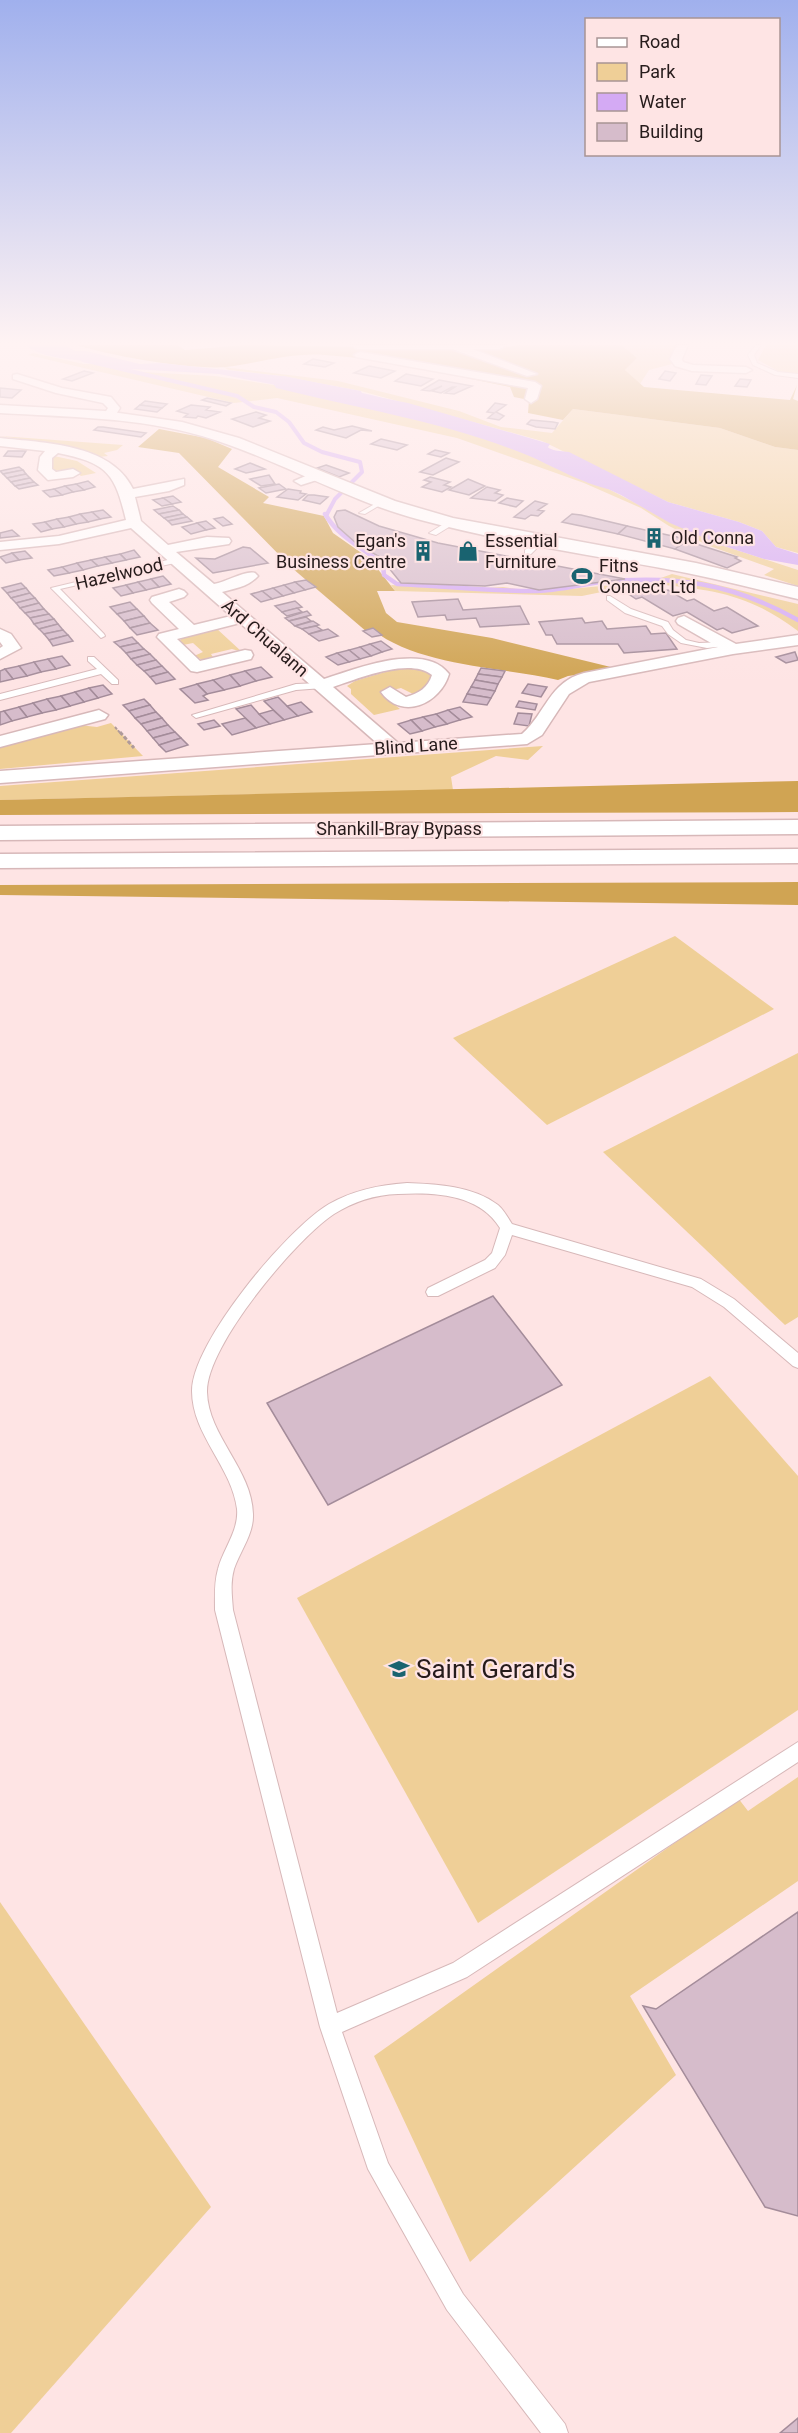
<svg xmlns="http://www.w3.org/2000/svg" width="798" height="2433" font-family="Roboto,sans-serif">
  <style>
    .green { fill: #efcf97 }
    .forest { fill: #d0a453 }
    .water { fill: #d4aaf4 }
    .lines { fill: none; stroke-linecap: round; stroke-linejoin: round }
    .stream-far1 { stroke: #d4aaf4; stroke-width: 4 }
    .stream { stroke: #d4aaf4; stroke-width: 4.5 }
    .river { fill: #d4aaf4; fill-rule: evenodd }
    .building { fill: #d6bccb; stroke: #a48c9a; stroke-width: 1.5 }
    .lane-casing { stroke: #d7b8b9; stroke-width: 2 }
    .street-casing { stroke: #d7b8b9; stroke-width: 3 }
    .secondary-casing { stroke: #d7b8b9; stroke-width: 3 }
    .highway-casing { stroke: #d7b8b9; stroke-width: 3 }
    .path-far1 { stroke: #af9a9a; stroke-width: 2; stroke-dasharray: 3 1.5; stroke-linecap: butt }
    .path { stroke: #af9a9a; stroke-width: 3; stroke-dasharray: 4 2; stroke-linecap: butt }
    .lane { fill: #fff; fill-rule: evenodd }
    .street { fill: #fff; fill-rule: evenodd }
    .secondary { fill: #fff; fill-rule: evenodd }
    .highway { fill: #fff; fill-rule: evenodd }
    .labels { text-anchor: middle; stroke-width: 4.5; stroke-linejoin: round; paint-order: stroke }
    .far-poi-label { font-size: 18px; fill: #261b1b; stroke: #fee4e4; text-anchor: start }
    .far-street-label { font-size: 18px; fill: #261b1b; stroke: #fee4e4 }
    .near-poi-label { font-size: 26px; fill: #261b1b; stroke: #fee4e4; text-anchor: start }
  </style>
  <rect width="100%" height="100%" fill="#fee4e4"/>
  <g class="green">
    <path d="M614 345H679L672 364 649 370 640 384 625 370 637 358Z"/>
    <path d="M766 345H798V374L778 371 758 360Z"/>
    <path d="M33 353 84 364H104L141 375 142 372 215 376 300 389 373 405 430 423 501 440 589 479 690 531 721 545 798 570V586L764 575 774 569 707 545 669 526 641 508 584 483 457 438 277 398 234 403 28 355Z"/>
    <path d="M223 367 338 381 459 411 501 427 552 433 573 409 720 428 775 447 798 450V553L776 547 762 531 739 522 668 502 542 441 361 391 281 376 229 370Z"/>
    <path d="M0 436 123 445 117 450 104 453 108 456 99 457 47 443Z"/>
    <path d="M54 456 77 461 96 473 81 476 72 469 53 471 50 465Z"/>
    <path d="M672 574 798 604V631C749 594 714 590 655 584L658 579Z"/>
    <path d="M640 578 633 584 621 588 582 596 395 591 391 585 469 589 503 587 538 592 623 584Z"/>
    <path d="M216 628 242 652 232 649 211 654 214 659 205 661 194 656 203 652 193 643 183 645 179 642 183 637Z"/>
    <path d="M412 664 436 673 426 693 415 695 401 688 380 693 400 709 374 715 351 694V689L347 686 355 681Z"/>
    <path d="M111 723 143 756 0 769V746L79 725 97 727Z"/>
    <path d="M543 746 528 760 496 756 451 777 453 790 0 800V786Z"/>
    <path d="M675 936 774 1009 547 1125 453 1038Z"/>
    <path d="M798 1053V1317L785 1325 603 1152Z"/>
    <path d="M710 1376 798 1476V1710L478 1923 297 1598Z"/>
    <path d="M798 1777V1881L630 1996 676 2075 470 2262 374 2056 738 1798 748 1811Z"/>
    <path d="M0 1902 211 2207 11 2433H0Z"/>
  </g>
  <g class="forest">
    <path d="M77 345H177L185 350 245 345 496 349 519 345H621L637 358 625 370 644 387 790 400 797 385 793 399 798 401V450L775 447 720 428 573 409 563 420 528 413 529 400 514 397 510 387C449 375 387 359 325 355 292 352 259 363 226 367 192 370 110 356 77 345Z"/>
    <path d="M159 429 206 438 232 449 218 467 269 497 263 503 324 516 333 533 370 559 395 591H377L386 613 397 622 492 638 619 669 568 676 558 680C502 667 418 666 373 630L367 632 292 568 179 453 138 447Z"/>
    <path d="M798 781V812L0 815V800Z"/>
    <path d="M798 882V905L0 895V885Z"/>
  </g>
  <path class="water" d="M25 345H65L75 351H86L140 364 160 363 281 376 361 391 362 394 408 403 550 444 548 447 550 450 569 452 668 502 739 522 762 531 776 547 798 554V565L764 559 721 545 670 523 621 495 548 461 550 457C541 449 529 453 519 448 491 435 460 432 430 423 402 415 372 397 342 398L219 374 114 368C85 356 52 364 25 345Z"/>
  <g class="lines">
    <path class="stream-far1" d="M83 360 237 396 254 407 276 412 289 422 304 443 322 452 360 462 362 472 335 499 326 516"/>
    <path class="stream" d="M325 514C340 539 362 546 383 565L384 575 397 584C442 586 488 591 533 591 556 591 579 585 601 582 676 575 732 583 798 620"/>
    <path class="river" d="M284 376C400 400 513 427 620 479L624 484 620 489C601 494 549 464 527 455 446 422 361 409 276 388L273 383 276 378Z"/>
  </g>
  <g class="building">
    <path d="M313 359 334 363 325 367 304 364Z"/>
    <path d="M369 366 395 371 381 378 354 373Z"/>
    <path d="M84 371 93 373 72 381 63 379Z"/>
    <path d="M665 371 676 373 670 381 659 379Z"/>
    <path d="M406 374 433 379 421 386 395 381Z"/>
    <path d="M701 375 712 376 706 385 696 384Z"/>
    <path d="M740 379 751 380 747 387 735 386Z"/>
    <path d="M439 380 472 386 454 394 445 393 455 387H452L441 393 432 391 442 386 430 391 422 390Z"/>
    <path d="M0 388 21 390 12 398 0 397Z"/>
    <path d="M207 398 231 403 226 406 202 400Z"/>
    <path d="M145 401 167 404 162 408 140 405Z"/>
    <path d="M495 403 506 405 496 412 504 416 499 420 488 418 494 413 487 412Z"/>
    <path d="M140 405 162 408 157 412 135 409Z"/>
    <path d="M191 405 210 407 206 410 220 412 206 418 198 416 196 418 184 417 188 414 177 411Z"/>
    <path d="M256 412 266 415 259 418 270 421 253 427 232 419Z"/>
    <path d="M531 420 553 422 558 423 555 429 536 427 527 424Z"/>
    <path d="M352 426 372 431 361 430 346 438 316 430 323 427 334 430Z"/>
    <path d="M98 427H103L146 433 141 437 94 430Z"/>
    <path d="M381 439 407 445 397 450 371 444Z"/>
    <path d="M435 450 449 453 441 457 428 454Z"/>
    <path d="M8 451H26L22 457 4 456Z"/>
    <path d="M446 458 459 462 433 475 420 472Z"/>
    <path d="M250 463 265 469 246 473 235 469Z"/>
    <path d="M326 465 349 473 339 477 317 468Z"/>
    <path d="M19 467 23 470 3 474 0 471Z"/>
    <path d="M23 470 26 474 7 478 3 474Z"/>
    <path d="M26 474 30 478 11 482 7 478Z"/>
    <path d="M269 475 275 484 261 486 250 479Z"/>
    <path d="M430 477 450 482 444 485 451 487 442 492 422 487 431 482 424 480Z"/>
    <path d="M30 478 34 482 15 486 11 482Z"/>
    <path d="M468 479 485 486 469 495 449 490Z"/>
    <path d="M88 481 95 487 84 490 76 484Z"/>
    <path d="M34 482 38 485 19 489 15 486Z"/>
    <path d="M76 484 84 490 73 492 65 486Z"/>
    <path d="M279 484 286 489 266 493 259 488Z"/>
    <path d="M65 486 73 492 62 495 54 489Z"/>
    <path d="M487 487 500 490 495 493 503 495 495 501 471 498Z"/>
    <path d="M54 489 62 495 50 497 43 491Z"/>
    <path d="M288 489 301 491 300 493 306 494 298 500 277 497Z"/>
    <path d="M308 495H314L328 497 320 504 303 500Z"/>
    <path d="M173 496 181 502 172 504 163 498Z"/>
    <path d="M163 498 172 504 162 506 153 500Z"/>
    <path d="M507 498 523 501 516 507 499 503Z"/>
    <path d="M535 501 547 504 538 510 544 511 538 516 531 515 525 519 514 517Z"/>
    <path d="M173 506 179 510 159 514 154 510Z"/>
    <path d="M103 510 111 517 100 519 92 512Z"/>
    <path d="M179 510 183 514 164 518 159 514Z"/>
    <path d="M345 510 379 526 438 543 625 579 539 590 507 583 485 586 401 583 380 557 357 544 338 527 334 517 337 511Z"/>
    <path d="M92 512 100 519 88 522 80 514Z"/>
    <path d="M80 514 88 522 76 524 69 517Z"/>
    <path d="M183 514 187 517 168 521 164 518Z"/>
    <path d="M572 514 581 515 627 526 618 534 562 522Z"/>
    <path d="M69 517 76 524 64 527 57 519Z"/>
    <path d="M187 517 192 521 172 525 168 521Z"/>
    <path d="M223 517 232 524 223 526 214 519Z"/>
    <path d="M57 519 64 527 52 529 45 522Z"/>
    <path d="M206 521 215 528 206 530 197 523Z"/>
    <path d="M45 522 52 529 41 532 33 524Z"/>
    <path d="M197 523 206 530 191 534 182 527Z"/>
    <path d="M627 526 677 537 687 541 675 549 618 534Z"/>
    <path d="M12 530 19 536 0 538V533Z"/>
    <path d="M687 541 737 557 735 558 741 561 727 568 675 549Z"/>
    <path d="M243 547 250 548 268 563 213 573 196 558 215 559Z"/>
    <path d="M134 550 140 557 126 560 120 554Z"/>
    <path d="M25 551 32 558 19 560 12 553Z"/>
    <path d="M12 553 19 560 6 563 0 557Z"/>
    <path d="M120 554 126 560 112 563 105 557Z"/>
    <path d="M105 557 112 563 98 566 91 560Z"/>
    <path d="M91 560 98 566 83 570 77 563Z"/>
    <path d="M77 563 83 570 69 573 62 567Z"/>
    <path d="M62 567 69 573 54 576 48 570Z"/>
    <path d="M163 576 171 584 159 587 151 579Z"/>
    <path d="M151 579 159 587 146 590 138 582Z"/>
    <path d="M306 580 316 587 305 590 295 582Z"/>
    <path d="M138 582 146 590 133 593 126 585Z"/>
    <path d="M295 582 305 590 294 593 284 585Z"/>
    <path d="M21 583 26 588 7 593 2 588Z"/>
    <path d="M126 585 133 593 121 596 113 588Z"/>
    <path d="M284 585 294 593 283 596 273 588Z"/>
    <path d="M26 588 30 593 11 598 7 593Z"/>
    <path d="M273 588 283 596 272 599 262 591Z"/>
    <path d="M650 590 655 593 668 590 687 601 694 599 714 611 727 607 758 626 732 633 723 628 717 630 687 612 673 616 642 597 636 599 630 595Z"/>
    <path d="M262 591 272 599 261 602 251 594Z"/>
    <path d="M30 593 35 598 16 603 11 598Z"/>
    <path d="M35 598 39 603 20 608 16 603Z"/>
    <path d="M458 599 463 610 520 606 529 624 480 627 476 618 447 620 445 615 418 617 412 602Z"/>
    <path d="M295 601 302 607 282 612 275 606Z"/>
    <path d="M130 602 137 609 117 614 110 607Z"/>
    <path d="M39 603 44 609 25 613 20 608Z"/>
    <path d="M297 608 302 612 287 616 282 612Z"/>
    <path d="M44 609 49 614 30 618 25 613Z"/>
    <path d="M137 609 144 616 124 621 117 614Z"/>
    <path d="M307 611 311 615 289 621 285 618Z"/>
    <path d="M49 614 54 619 34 624 30 618Z"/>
    <path d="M144 616 150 623 130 628 124 621Z"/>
    <path d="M306 617 311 621 295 626 289 621Z"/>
    <path d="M582 618 585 623 602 621 607 629 646 626 651 634 666 633 677 649 624 653 618 644H557L552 635H546L539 622Z"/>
    <path d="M54 619 58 624 39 629 34 624Z"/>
    <path d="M313 621 319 625 302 629 295 626Z"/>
    <path d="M150 623 158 630 137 635 130 628Z"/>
    <path d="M58 624 63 630 44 634 39 629Z"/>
    <path d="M316 626 322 630 309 634 302 629Z"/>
    <path d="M373 628 382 635 372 637 363 631Z"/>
    <path d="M328 629 338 636 319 641 309 634Z"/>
    <path d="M63 630 68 635 49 640 44 634Z"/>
    <path d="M68 635 73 641 53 646 49 640Z"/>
    <path d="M132 637 138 643 120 647 114 642Z"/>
    <path d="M381 641 392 649 382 652 370 644Z"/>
    <path d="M138 643 144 649 126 653 120 647Z"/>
    <path d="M370 644 382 652 371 656 360 647Z"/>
    <path d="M360 647 371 656 360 659 349 650Z"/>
    <path d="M144 649 150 654 131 659 126 653Z"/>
    <path d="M349 650 360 659 349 662 337 653Z"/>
    <path d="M795 652 798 660 786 663 776 657Z"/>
    <path d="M337 653 349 662 338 665 326 657Z"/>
    <path d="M150 654 156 660 137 665 131 659Z"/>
    <path d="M62 656 70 665 56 669 48 659Z"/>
    <path d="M48 659 56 669 41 672 34 662Z"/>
    <path d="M156 660 162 666 144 671 137 665Z"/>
    <path d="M34 662 41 672 27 676 19 666Z"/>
    <path d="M19 666 27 676 13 679 5 669Z"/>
    <path d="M162 666 168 672 150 677 144 671Z"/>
    <path d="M261 667 272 677 256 681 245 671Z"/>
    <path d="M481 668 505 671 502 677 478 674Z"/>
    <path d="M5 669 13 679 0 682V671Z"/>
    <path d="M245 671 256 681 240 686 230 675Z"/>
    <path d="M168 672 175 679 156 684 150 677Z"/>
    <path d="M478 674 502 677 498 684 475 680Z"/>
    <path d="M230 675 240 686 224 690 213 680Z"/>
    <path d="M213 680 224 690 207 694 197 684Z"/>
    <path d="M475 680 498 684 495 691 471 687Z"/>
    <path d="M197 684 207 694 203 696 208 700 195 703 180 689Z"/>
    <path d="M528 684 547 687 541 697 522 693Z"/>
    <path d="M103 685 112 694 98 698 89 688Z"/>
    <path d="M471 687 495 691 491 698 467 694Z"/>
    <path d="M89 688 98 698 84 702 75 692Z"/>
    <path d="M75 692 84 702 70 706 61 696Z"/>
    <path d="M467 694 491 698 487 705 463 702Z"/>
    <path d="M61 696 70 706 56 710 47 699Z"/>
    <path d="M278 697 287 706 298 716 284 720 264 701Z"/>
    <path d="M47 699 56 710 42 713 33 703Z"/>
    <path d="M144 699 150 705 129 711 123 705Z"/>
    <path d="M519 701 537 704 535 710 516 707Z"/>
    <path d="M301 702 312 712 298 716 287 706Z"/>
    <path d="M33 703 42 713 27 717 19 707Z"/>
    <path d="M150 705 156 712 135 718 129 711Z"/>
    <path d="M251 705 259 714 270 724 256 728 236 709Z"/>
    <path d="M19 707 27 717 12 721 4 711Z"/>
    <path d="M460 707 472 717 460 720 448 710Z"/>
    <path d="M273 710 284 720 270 724 259 714Z"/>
    <path d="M448 710 460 720 447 724 436 714Z"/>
    <path d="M4 711 12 721 0 725V712Z"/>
    <path d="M156 712 162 718 141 724 135 718Z"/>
    <path d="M518 713 532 714 529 726 514 724Z"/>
    <path d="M436 714 447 724 435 727 423 717Z"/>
    <path d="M423 717 435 727 422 731 411 720Z"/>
    <path d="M162 718 168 725 147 731 141 724Z"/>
    <path d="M245 718 256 728 232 735 222 724Z"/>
    <path d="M214 720 220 726 204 730 198 724Z"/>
    <path d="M411 720 422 731 410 734 398 724Z"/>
    <path d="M168 725 175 732 153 738 147 731Z"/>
    <path d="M175 732 181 738 159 745 153 738Z"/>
    <path d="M181 738 188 745 166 752 159 745Z"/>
    <path d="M493 1296 562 1385 328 1505 267 1403Z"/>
    <path d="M798 1912V2216L765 2207 643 2006 656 2009Z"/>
    <path d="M798 2418V2433H780Z"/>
  </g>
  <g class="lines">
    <g class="lane-casing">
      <g id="lane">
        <path d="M756 345H761L754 355 757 363 778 372 798 374V378L775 375 753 365 748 355Z"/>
        <path d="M380 501 385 502 365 514 359 513Z"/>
        <path d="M450 520 457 522 436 535 429 533Z"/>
        <path d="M536 540 543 542 531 554H525V550Z"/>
        <path d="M176 558H179V562L60 589 104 634 105 636 101 638 51 588Z"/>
        <path d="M610 596 631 609 668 622 673 630 686 640 699 643 725 642 729 644 725 646 707 648 681 643 668 634 662 626 625 613 607 600V596Z"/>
        <path d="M88 657H94L118 680V684H112L101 674 0 700V694L97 669 88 661Z"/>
        <path d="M320 683 323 684V688L296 690 196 718 192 715 296 684Z"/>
        <path d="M407 1183C436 1184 474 1186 498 1205 504 1210 508 1218 512 1224L701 1279 734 1299 798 1353V1368L793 1366 724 1307 692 1287 512 1235 505 1255 495 1268 438 1296H428L426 1292 428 1288 485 1260 492 1253 500 1228C479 1194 435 1192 398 1194 374 1195 355 1201 334 1214 296 1239 206 1346 207 1392 208 1436 252 1469 253 1514 254 1534 240 1551 234 1569 230 1583 232 1596 233 1610L337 2013 453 1963 798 1742V1762L467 1977 342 2032 388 2163 463 2294 565 2424 568 2433H541L447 2310 368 2169 320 2027 215 1610C215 1596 214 1583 218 1569 223 1549 239 1531 237 1509 232 1467 192 1435 192 1391 192 1342 287 1229 329 1204 354 1190 379 1185 407 1183Z"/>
      </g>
    </g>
    <g class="street-casing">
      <g id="street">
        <path d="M452 345H462L537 374 527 376 452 349Z"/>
        <path d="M677 345H688L682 359 683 362 693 365 746 367 752 370 746 373 692 371 675 366 670 359Z"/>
        <path d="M360 352 535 382 541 386 537 399 531 403 525 399 528 388 356 357 354 355Z"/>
        <path d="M17 374 62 388 111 397 120 408 113 419H105L103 416 108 408 103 403 56 393 13 379V375Z"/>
        <path d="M0 438C43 443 111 443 133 489L184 479V485L169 491 135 497 141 521 168 545 207 537 229 538 231 541 229 544 176 552 214 584C226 582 246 570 255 573L258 576C248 587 236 588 222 592L324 679C355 669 425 641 449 674 440 704 402 721 381 692L390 687 406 697C419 693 428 688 432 675 409 657 358 679 333 687L398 743 522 734C546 713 549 682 584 673L718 647 678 624 676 621 678 618 684 616 736 644 798 635V645L733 654 589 682 569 694 542 735 527 744 0 783V771L378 744 240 623 177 639 200 661 245 650 251 651 253 655 251 659 197 672 191 671 157 637 159 634 179 629 152 603 150 600 152 597 179 589 184 591 187 594 184 597 169 602 194 625 231 616 131 528 59 544 0 550V542L59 536 126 520C115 474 108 463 58 453L52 458V469L56 472 73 469 80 473 73 477 48 480 38 470 40 457 45 451 0 446Z"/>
        <path d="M315 472 320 473V479L301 485 294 481Z"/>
        <path d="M0 629 11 634 21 648 0 659V648L3 646 0 642Z"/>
        <path d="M99 710 108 715 105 719 0 747V736Z"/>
      </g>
    </g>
    <g class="secondary-casing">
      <g id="secondary">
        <path d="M351 345H506L500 349H357Z"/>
        <path d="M0 405 105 411 182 422 239 438 395 501 453 518 696 563 798 587V599C752 588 707 576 661 568 579 553 498 541 417 519 343 499 276 458 202 436 137 417 67 417 0 413Z"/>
      </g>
    </g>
    <g class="highway-casing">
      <g id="highway">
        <path d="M798 820V834L0 840V826Z"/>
        <path d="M798 849V863L0 868V854Z"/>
      </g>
    </g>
    <path class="path-far1" d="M115 727 121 734"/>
    <path class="path" d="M120 732 134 748"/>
    <use href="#lane" class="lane"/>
    <use href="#street" class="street"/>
    <use href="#secondary" class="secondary"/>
    <use href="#highway" class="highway"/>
  </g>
  <linearGradient id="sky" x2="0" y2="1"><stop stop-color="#a0b0ed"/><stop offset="0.5" stop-color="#fff3f3"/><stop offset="1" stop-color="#fff3f3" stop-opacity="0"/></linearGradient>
  <rect width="798" height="686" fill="url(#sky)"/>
  <defs>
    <g id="building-bare" transform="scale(1.62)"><path d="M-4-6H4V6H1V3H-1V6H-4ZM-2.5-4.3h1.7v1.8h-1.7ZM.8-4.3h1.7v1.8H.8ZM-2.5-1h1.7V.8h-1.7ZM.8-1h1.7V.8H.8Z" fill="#196370" stroke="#fee4e4" stroke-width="2.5" paint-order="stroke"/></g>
    <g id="shop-bare" transform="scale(1.62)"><path d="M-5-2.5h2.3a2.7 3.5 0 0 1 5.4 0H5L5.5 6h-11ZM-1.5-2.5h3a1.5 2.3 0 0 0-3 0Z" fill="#196370" stroke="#fee4e4" stroke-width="2.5" paint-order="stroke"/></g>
    <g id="stadium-bare" transform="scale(1.62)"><path d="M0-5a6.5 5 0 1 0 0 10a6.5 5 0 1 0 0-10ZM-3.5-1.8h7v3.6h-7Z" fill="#196370" stroke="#fee4e4" stroke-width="2.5" paint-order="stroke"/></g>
    <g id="school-bare" transform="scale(1.62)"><path d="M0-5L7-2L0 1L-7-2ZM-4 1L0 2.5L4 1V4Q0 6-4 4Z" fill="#196370" stroke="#fee4e4" stroke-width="2.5" paint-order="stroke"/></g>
  </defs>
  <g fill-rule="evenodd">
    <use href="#building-bare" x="654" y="538"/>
    <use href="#building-bare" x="423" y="551"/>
    <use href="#shop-bare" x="468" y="551"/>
    <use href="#stadium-bare" x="582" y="576"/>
    <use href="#school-bare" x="399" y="1669"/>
  </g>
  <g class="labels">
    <g class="far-poi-label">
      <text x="671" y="544">Old Conna</text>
      <text x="406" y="547" text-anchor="end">Egan's<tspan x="406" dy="21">Business Centre</tspan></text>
      <text x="485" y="547">Essential<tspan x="485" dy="21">Furniture</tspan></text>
      <text x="599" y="572">Fitns<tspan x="599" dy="21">Connect Ltd</tspan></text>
    </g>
    <g class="far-street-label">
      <text transform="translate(119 574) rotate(-13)" y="6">Hazelwood</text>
      <text transform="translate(265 638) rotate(41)" y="6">Árd Chualann</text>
      <text transform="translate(416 746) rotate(-4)" y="6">Blind Lane</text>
      <text x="399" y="835">Shankill-Bray Bypass</text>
    </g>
    <g class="near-poi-label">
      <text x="416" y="1678">Saint Gerard's</text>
    </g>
  </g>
  <rect x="585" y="18" width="195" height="138" fill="#fee4e4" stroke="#a89494" stroke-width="1.5"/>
  <rect x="597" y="38" width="30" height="9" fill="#ffffff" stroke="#a89494" stroke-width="1.5"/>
  <text x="639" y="48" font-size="18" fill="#261b1b">Road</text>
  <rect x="597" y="63" width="30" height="18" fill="#efcf97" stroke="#a89494" stroke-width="1.5"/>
  <text x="639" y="78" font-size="18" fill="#261b1b">Park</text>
  <rect x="597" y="93" width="30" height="18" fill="#d4aaf4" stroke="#a89494" stroke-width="1.5"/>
  <text x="639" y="108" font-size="18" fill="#261b1b">Water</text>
  <rect x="597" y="123" width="30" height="18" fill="#d6bccb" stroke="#a89494" stroke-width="1.5"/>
  <text x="639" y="138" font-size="18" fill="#261b1b">Building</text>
</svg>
